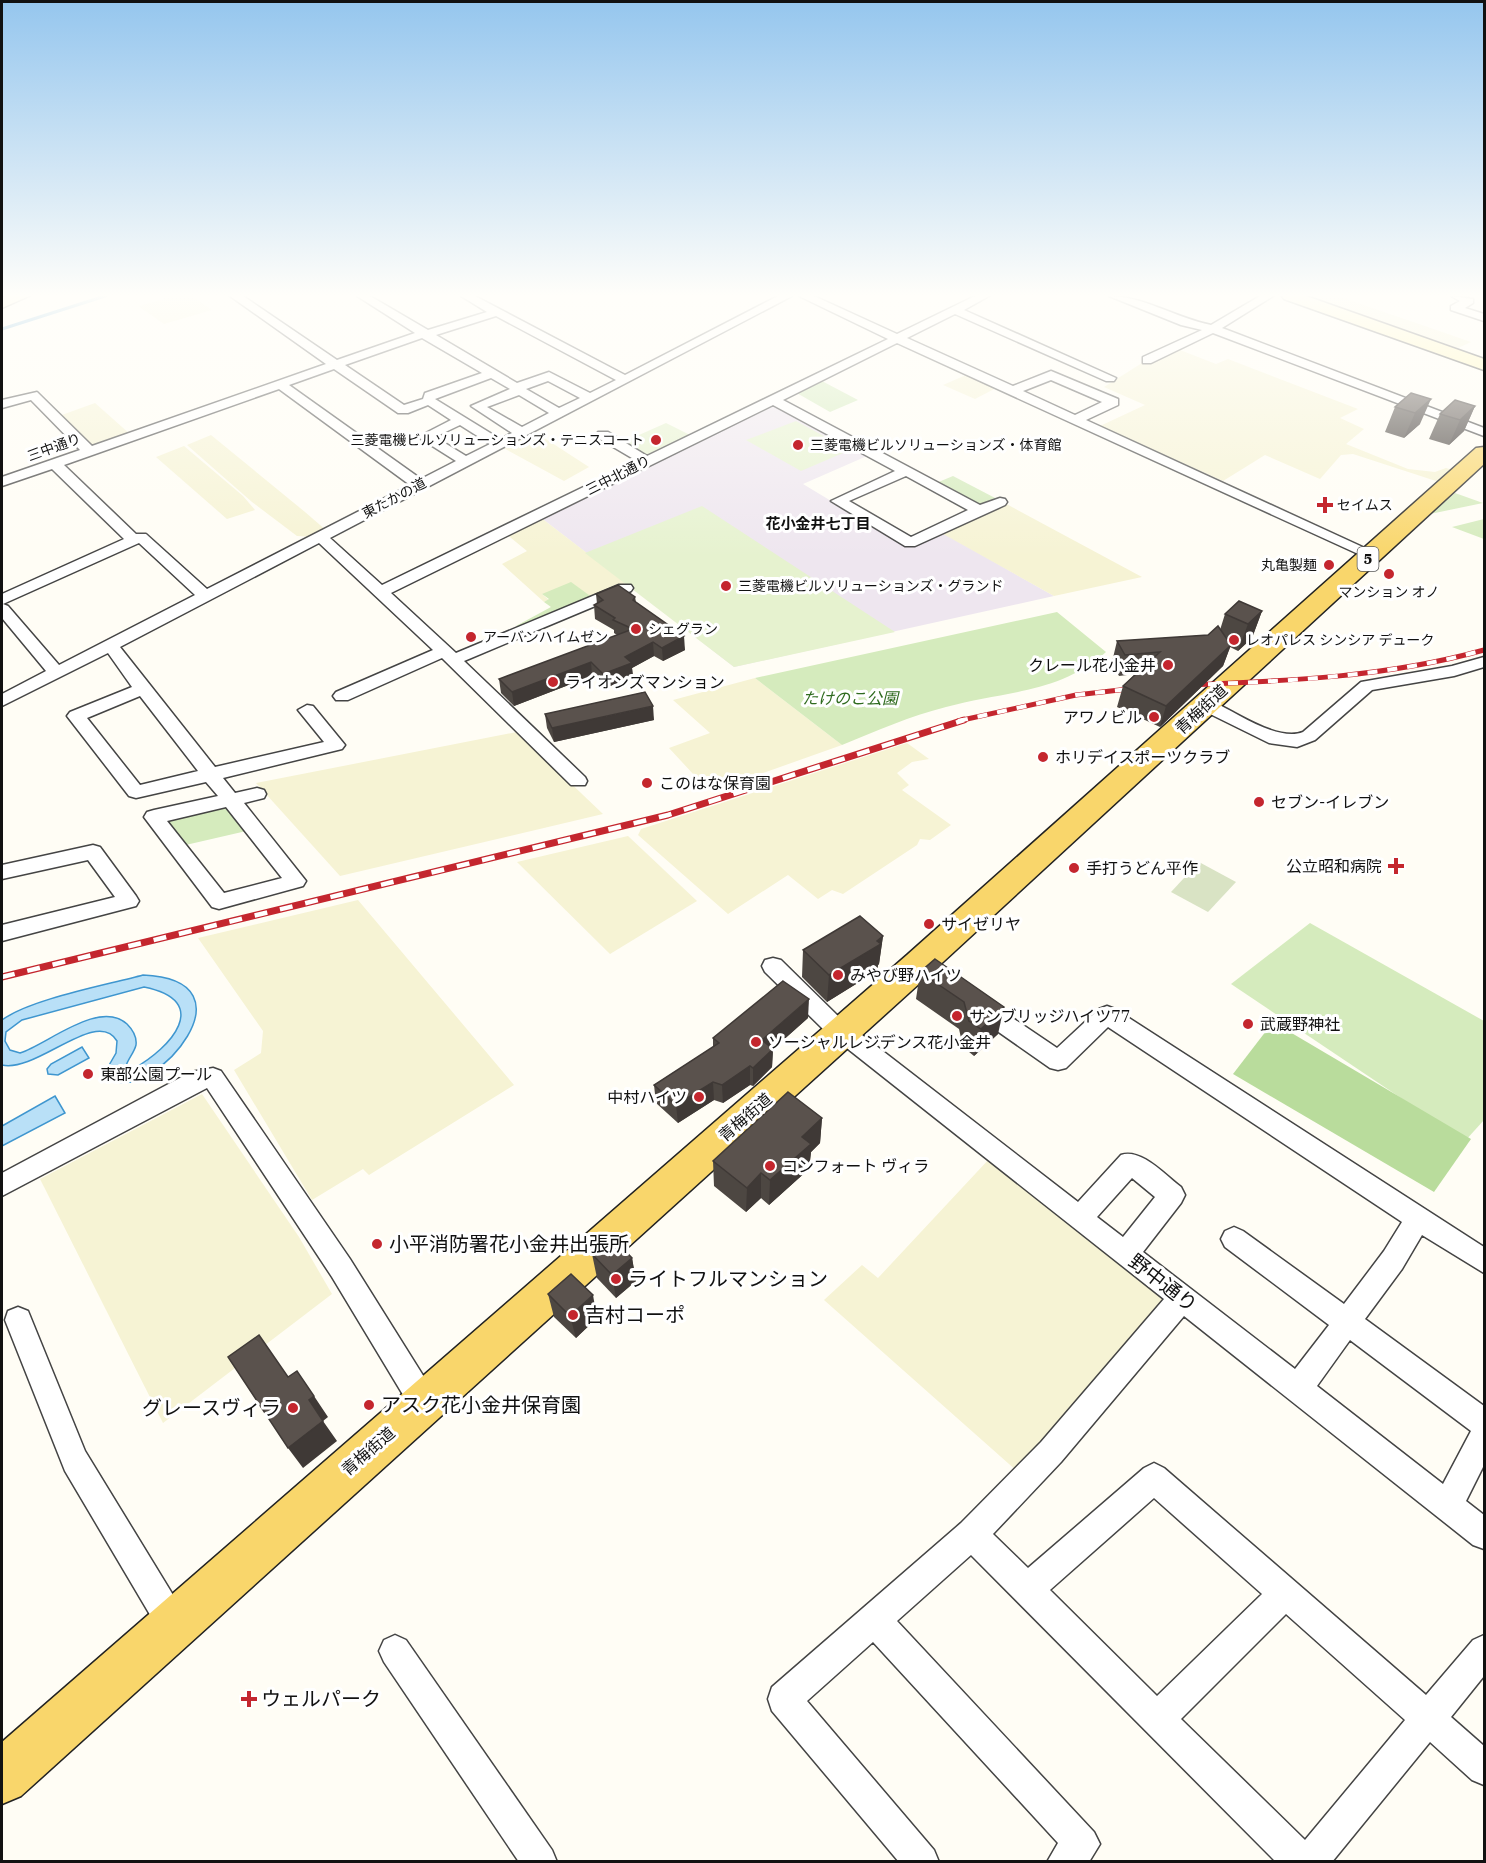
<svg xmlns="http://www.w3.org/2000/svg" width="1486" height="1863" font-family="'IBM Plex Serif','Noto Sans JP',serif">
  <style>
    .industrial { fill: #eee6ef }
    .farmland { fill: #f6f3d4 }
    .green { fill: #d5ebbd }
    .forest { fill: #b9dc9c }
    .cemetery { fill: #d9e3c4 }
    .pitch { fill: #e6f2cf }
    .water { fill: #b9e0f7; stroke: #3f96cf; stroke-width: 1.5; fill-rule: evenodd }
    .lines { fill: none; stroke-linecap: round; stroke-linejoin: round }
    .stream { stroke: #3f96cf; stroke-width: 3 }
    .minor-casing { stroke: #444; stroke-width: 3 }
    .secondary-casing { stroke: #333; stroke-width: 3 }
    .primary-casing { stroke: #222; stroke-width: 3 }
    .minor { fill: #fff; fill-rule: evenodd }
    .secondary { fill: #fff6b0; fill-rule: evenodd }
    .primary { fill: #f9d66b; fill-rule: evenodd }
    .rail-far1-casing { stroke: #c4262e; stroke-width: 5 }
    .rail-casing { stroke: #c4262e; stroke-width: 7 }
    .rail-far1 { stroke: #fff; stroke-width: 4; stroke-dasharray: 10; stroke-linecap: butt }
    .rail { stroke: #fff; stroke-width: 4.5; stroke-dasharray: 13; stroke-linecap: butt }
    .wall { fill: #4d4742 }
    .shaded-wall { fill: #3f3936 }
    .building { fill: #5a524d; stroke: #3f3936; stroke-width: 1.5 }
    .poi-dot { fill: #c4262e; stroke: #fff; stroke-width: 2 }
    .labels { text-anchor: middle; stroke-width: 6; stroke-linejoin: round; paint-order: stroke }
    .far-poi-label { font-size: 14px; fill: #111; stroke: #fff; text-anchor: start }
    .far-street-label { font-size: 14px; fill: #111; stroke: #fff }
    .far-neighbourhood-label { font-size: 15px; font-weight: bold; fill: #111; stroke: #fff }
    .shield { fill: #fff; stroke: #585858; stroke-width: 1.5 }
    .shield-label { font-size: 15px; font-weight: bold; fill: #111 }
    .poi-label { font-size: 16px; fill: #111; stroke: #fff; text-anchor: start }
    .park-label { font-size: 16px; font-style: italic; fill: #2f6b1f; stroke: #fff }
    .street-label { font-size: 16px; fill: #111; stroke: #fff }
    .near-poi-label { font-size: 20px; fill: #111; stroke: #fff; text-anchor: start }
    .near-street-label { font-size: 20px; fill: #111; stroke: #fff }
  </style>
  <rect width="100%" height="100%" fill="#fffdf5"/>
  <path class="industrial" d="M772 401 867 456 803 484 904 545 936 529 1054 596 734 667 540 517Z"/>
  <g class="farmland">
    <path d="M162 296H192L212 310 164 324 138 306 165 299Z"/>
    <path d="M1308 296H1338L1471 342 1458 348Z"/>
    <path d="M1180 350 1216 364 1228 359 1358 409 1340 418 1364 429 1346 444 1408 469 1435 472 1446 468 1453 470 1439 482 1353 454 1341 455 1320 479 1265 455 1223 481 1100 426 1145 405 1104 387 1142 363 1147 364Z"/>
    <path d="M966 375H973L1000 386 975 399 943 385Z"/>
    <path d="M95 403 131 435 93 447 59 416Z"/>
    <path d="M531 430 535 432 589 467 564 481 500 446Z"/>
    <path d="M211 435 305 512 327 531 315 537 297 536 252 502 187 445Z"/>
    <path d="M184 446 243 496 255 510 227 519 156 457Z"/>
    <path d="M999 500 1142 577 1054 596 936 530Z"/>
    <path d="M540 517 626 583 593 598 542 594 549 600 544 602 502 564 527 551 506 534Z"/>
    <path d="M755 678 842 745 766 772 707 789 669 748 710 733 673 700Z"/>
    <path d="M517 732 603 814 340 876 256 783Z"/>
    <path d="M907 743 929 759 912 762 897 773 909 785 902 790 951 825 930 840 920 839 917 845 843 894 832 890 818 899 788 875 728 914 638 835 641 829Z"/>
    <path d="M628 836 697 901 610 954 517 862Z"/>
    <path d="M358 900 514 1085 369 1175 363 1169 312 1200 234 1070 261 1053 263 1031 198 938Z"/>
    <path d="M202 1094 299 1237 332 1294 163 1423 40 1179Z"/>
    <path d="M990 1158 1162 1294 1165 1303 1018 1472 824 1300 862 1265 878 1278Z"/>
  </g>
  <g class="green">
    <path d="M820 380 858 400 830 412 795 392Z"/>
    <path d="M953 476 997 499 973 510 929 486Z"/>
    <path d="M1455 493 1483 503 1430 514Z"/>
    <path d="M1484 519V539L1452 527Z"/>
    <path d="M571 582 593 598 520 629 516 626 551 607 544 602 549 599 542 594Z"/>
    <path d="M1057 612 1106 652C1059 694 1004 691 946 707 910 716 876 731 842 745L755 678Z"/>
    <path d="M232 800 255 829 177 847 154 817Z"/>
    <path d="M1310 923 1484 1021V1120L1465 1141 1231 984Z"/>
  </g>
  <path class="forest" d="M1273 1022 1471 1139 1434 1192 1233 1074Z"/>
  <path class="cemetery" d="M1199 862 1236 882 1208 912 1171 892Z"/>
  <g class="pitch">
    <path d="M796 421 850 450 801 471 746 440Z"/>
    <path d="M666 423 692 436 644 458 621 443Z"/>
    <path d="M702 506 895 632 734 667 585 553Z"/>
  </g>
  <g class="water">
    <path d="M143 975C259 980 155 1098 114 1081L108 1067 116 1053 117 1041C97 1007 37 1073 2 1065V1020C30 999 107 985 143 975ZM144 987C213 1001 171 1048 133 1069L126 1066C128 1059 134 1053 136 1045 137 1037 133 1030 127 1024 99 999 48 1044 20 1053L10 1050 5 1041 6 1032 22 1020Z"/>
    <path d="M82 1047 89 1058 58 1075 48 1074 47 1069 51 1064Z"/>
    <path d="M55 1096 65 1113 2 1146V1126Z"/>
  </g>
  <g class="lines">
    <path class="stream" d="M2 329 105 296"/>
    <g class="minor-casing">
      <g id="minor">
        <path d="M230 296H243L337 360 415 333 357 296H370L428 330 487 312 461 296H475L625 375 778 296H792L330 538 382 585 637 461 598 438V432H608L647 456 888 339 799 296H814L897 334 975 296H989L964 310 1116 378 1114 381H1106L955 314 907 338 1013 386 1051 371 1118 399V405L1086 420 1380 555 1372 560 1367 558 897 343 783 400 980 505 1000 498 1005 499 1007 502 1005 505 915 546H905L831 501 895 471 773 405 391 593 456 653 619 585H631L633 588 631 591 464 661 585 777 587 781 585 785H571L442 658 348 700H336L333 696 336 692 433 650 319 543 120 647 215 767 324 742 298 710 307 705 313 706 345 745 342 749 223 778 235 793 257 788 264 790 266 794 264 798 244 803 306 881 303 886 219 909 212 907 144 817 147 812 154 810 218 796 206 782 136 798 129 796 67 716 70 712 132 687 108 653 2 706V694L46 671 2 618V594L124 539 52 469 2 486V477L80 450 31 400 2 408V400L37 392 92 446 326 364ZM496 316 616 380 590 393 549 372 517 383 436 335ZM422 338 482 373 425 393 423 399 404 405 345 365ZM334 369 398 413H408L428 405 451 420 418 437 456 461 421 479 289 385ZM491 378 510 389 471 406 512 433 500 439 435 399ZM1051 380 1102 402 1075 415 1023 391ZM548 381 580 398 559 408 526 389ZM279 389 410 485 207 589 146 534H136L64 465ZM519 395 549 413 522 427 487 407ZM460 425 490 444 466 456 435 437ZM906 476 968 510 911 537 849 501ZM139 543 195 595 59 665 8 606 3 604ZM140 696 198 771 140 785 87 718ZM226 807 282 878 224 893 167 821Z"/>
        <path d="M1109 296C1143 296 1176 318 1211 325L1260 296H1273L1222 328 1484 428V436L1213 333 1151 363H1143V357L1202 330 1181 325Z"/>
        <path d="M1451 296 1473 299V303L1465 308 1484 314V321L1451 310V306L1460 301Z"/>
        <path d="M1484 657V667L1454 676 1372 690 1315 740 1297 747 1269 743 1200 709 1197 705 1206 700 1212 701C1235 712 1278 742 1303 732L1361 682 1452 666Z"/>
        <path d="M93 845 100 847 136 896 139 901 136 906 2 941V925L115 897 88 860 2 879V865Z"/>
        <path d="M773 958 781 960 840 1018 1078 1202 1121 1155C1141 1148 1165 1175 1181 1187L1185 1195 1181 1203 1143 1252 1295 1369 1329 1325 1225 1247 1221 1239 1225 1231 1234 1227 1243 1231 1344 1304 1384 1251 1402 1222 1108 1027 1066 1068 1058 1070 1050 1068 970 1012 967 1006 970 1000 978 997 986 1000 1057 1048 1099 1009 1107 1006 1115 1009 1484 1247V1273L1422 1235 1402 1269 1365 1319 1484 1406V1465L1466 1501 1484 1515V1549L1473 1545 1184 1316 1061 1462 993 1534 1028 1568 1144 1468 1154 1463 1164 1468 1426 1695 1473 1640 1484 1635V1676L1451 1717 1484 1746V1785L1472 1780 1430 1742 1332 1862H1276L971 1555 897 1621 1094 1832 1100 1844 1089 1862H1047L1058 1843 873 1642 807 1701 934 1850 939 1862H899L772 1711 768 1699 772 1687 961 1523 1041 1442 1164 1299 824 1030 765 972 762 966 765 960ZM1132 1178 1155 1197 1123 1237 1097 1217ZM1350 1340 1471 1431 1443 1484 1317 1386ZM1154 1498 1262 1594 1157 1696 1050 1590ZM1286 1614 1405 1720 1305 1840 1181 1719Z"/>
        <path d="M213 1068 221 1071 350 1259 434 1393 438 1403 434 1413 424 1417 414 1413 332 1277 207 1088 2 1196V1173L191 1072Z"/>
        <path d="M18 1307 28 1311 85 1451 184 1613 189 1624 184 1635 173 1640 162 1635 65 1471 5 1320 8 1311Z"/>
        <path d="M395 1635 406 1640 552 1850 557 1862H519L384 1662 379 1651 384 1640Z"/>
      </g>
    </g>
    <g class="secondary-casing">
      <g id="secondary">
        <path d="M5 296H29L2 308V298Z"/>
        <path d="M1282 296H1306L1484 359V370L1284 299Z"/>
      </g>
    </g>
    <g class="primary-casing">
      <path id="primary" d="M1484 447V464L931 973 21 1796 2 1804V1742L907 955 1476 448Z"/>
    </g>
    <use href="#minor" class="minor"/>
    <use href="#secondary" class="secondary"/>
    <use href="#primary" class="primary"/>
    <g class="rail-far1-casing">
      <g id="rail-far1">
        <path d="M1188 685C1288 681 1387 677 1484 650"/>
        <path d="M958 721 1076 695 1137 688"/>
      </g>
    </g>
    <g class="rail-casing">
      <path id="rail" d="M2 977 668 815 964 720"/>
    </g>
    <use href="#rail-far1" class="rail-far1"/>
    <use href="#rail" class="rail"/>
  </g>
  <g class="wall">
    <path d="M1411 393 1420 424 1404 438 1385 432 1395 407Z"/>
    <path d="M1475 406 1464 431 1449 445 1429 439 1440 414Z"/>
    <path d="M596 594 635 597 636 602 685 650 663 661 654 656 632 668 633 677 605 688 592 676 514 706 501 693 499 679 617 635 614 633V630L595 619 594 605 597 604Z"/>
    <path d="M1262 611 1252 638 1238 651 1230 647 1223 666 1160 727 1117 707 1123 686 1135 674 1119 676 1112 662 1117 641 1208 635 1220 630 1225 614Z"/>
    <path d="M545 714 654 720 554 742 547 728Z"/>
    <path d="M883 936 879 964 878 965 877 971 827 1002 802 977 803 950Z"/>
    <path d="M935 959 998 1034 974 1056 963 1047 959 1029 916 999 920 972Z"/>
    <path d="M808 1018 773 1049 772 1067 753 1086 750 1085 723 1103 714 1100 678 1123 656 1103 654 1085 713 1047V1038Z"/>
    <path d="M822 1118 820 1143 811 1152 809 1169 769 1205 761 1198 746 1212 714 1186 713 1161Z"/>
    <path d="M592 1254 632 1258 636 1281 616 1298 597 1278Z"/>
    <path d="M548 1294 597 1318 576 1338 554 1317Z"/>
  </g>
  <g class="shaded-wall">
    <path d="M1431 399 1420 424 1404 438 1415 413Z"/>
    <path d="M1475 406 1464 431 1449 445 1460 420Z"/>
    <path d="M1262 611 1252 638 1238 651 1248 624Z"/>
    <path d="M684 636 685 650 663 661 662 648Z"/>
    <path d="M653 642 654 656 632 668 633 677 605 688 603 674 625 657Z"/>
    <path d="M1231 645 1223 666 1160 727 1166 706Z"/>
    <path d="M591 662 592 676 514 706 512 692Z"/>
    <path d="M653 706 654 720 554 742 552 728Z"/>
    <path d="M883 936 879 964 878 965 877 971 827 1002 829 975Z"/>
    <path d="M809 999 808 1018 762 1059V1040Z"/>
    <path d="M1004 1007 998 1034 974 1056 981 1029Z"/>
    <path d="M773 1049 772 1067 753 1086V1068Z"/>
    <path d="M750 1066V1085L723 1103 722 1085Z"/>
    <path d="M713 1082 714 1100 678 1123 676 1105Z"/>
    <path d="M822 1118 820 1143 811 1152 809 1169 769 1205 770 1180 802 1137Z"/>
    <path d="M761 1173V1198L746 1212 747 1188Z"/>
    <path d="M632 1258 636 1281 616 1298 612 1275Z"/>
    <path d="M593 1295 597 1318 576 1338 570 1316Z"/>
    <path d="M314 1396 328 1417 323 1421 337 1441 303 1468 288 1448 309 1400Z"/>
  </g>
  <g class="building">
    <path d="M1411 393 1431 399 1415 413 1395 407Z"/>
    <path d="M1455 400 1475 406 1460 420 1440 414Z"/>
    <path d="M618 585 635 597 633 600 684 636 662 648 653 642 625 657 632 663 603 674 591 662 512 692 499 679 633 629 613 620 615 618 594 605 603 600 596 594Z"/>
    <path d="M1239 601 1262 611 1248 624 1225 614Z"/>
    <path d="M1218 626 1231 645 1166 706 1123 686 1160 652 1125 655 1117 641 1208 635Z"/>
    <path d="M645 692 653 706 552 728 545 714Z"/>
    <path d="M860 916 883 936 877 941 881 944 829 975 803 950Z"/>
    <path d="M935 959 1004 1007 981 1029 969 1021 964 1002 920 972Z"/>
    <path d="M783 981 809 999 762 1040 773 1049 753 1068 750 1066 722 1085 713 1082 676 1105 654 1085 719 1043 713 1038Z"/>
    <path d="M788 1092 822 1118 802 1137 811 1144 770 1180 761 1173 747 1188 713 1161Z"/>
    <path d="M613 1238 632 1258 612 1275 592 1254Z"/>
    <path d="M571 1274 593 1295 570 1316 548 1294Z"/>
    <path d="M259 1335 288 1377 297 1371 314 1396 309 1400 323 1421 288 1448 228 1357Z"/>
  </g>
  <linearGradient id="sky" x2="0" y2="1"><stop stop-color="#95c6ee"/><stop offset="0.53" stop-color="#fffefa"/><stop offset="1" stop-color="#fffefa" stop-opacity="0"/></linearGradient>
  <rect width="1486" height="557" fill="url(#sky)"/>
  <g class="poi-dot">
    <circle cx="656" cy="440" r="6"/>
    <circle cx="798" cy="445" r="6"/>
    <path d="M1322 496h6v6h6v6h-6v6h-6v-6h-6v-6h6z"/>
    <circle cx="1329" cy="565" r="6"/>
    <circle cx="1389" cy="574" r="6"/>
    <circle cx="726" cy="586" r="6"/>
    <circle cx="636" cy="629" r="6"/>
    <circle cx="471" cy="637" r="6"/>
    <circle cx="1234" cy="640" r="6"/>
    <circle cx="1168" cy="665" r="6"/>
    <circle cx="553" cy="682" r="6"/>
    <circle cx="1154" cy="717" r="6"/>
    <circle cx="1043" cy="757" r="6"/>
    <circle cx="647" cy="783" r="6"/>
    <circle cx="1259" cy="802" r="6"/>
    <path d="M1393 857h6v6h6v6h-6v6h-6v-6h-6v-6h6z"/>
    <circle cx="1074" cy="868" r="6"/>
    <circle cx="929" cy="924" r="6"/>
    <circle cx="838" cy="975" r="6"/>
    <circle cx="957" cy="1016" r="6"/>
    <circle cx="1248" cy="1024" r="6"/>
    <circle cx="756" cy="1042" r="6"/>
    <circle cx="88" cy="1074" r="6"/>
    <circle cx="699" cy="1097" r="6"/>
    <circle cx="770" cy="1166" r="6"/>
    <circle cx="377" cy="1244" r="6"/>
    <circle cx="616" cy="1279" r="6"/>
    <circle cx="573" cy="1315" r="6"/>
    <circle cx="369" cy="1405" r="6"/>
    <circle cx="293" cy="1408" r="6"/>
    <path d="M246 1690h6v6h6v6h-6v6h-6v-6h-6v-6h6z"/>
  </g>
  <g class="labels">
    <g class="far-poi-label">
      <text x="644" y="445" text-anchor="end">三菱電機ビルソリューションズ・テニスコート</text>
      <text x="810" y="450">三菱電機ビルソリューションズ・体育館</text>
      <text x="1337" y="510">セイムス</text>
      <text x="1317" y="570" text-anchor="end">丸亀製麺</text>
      <text x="738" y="591">三菱電機ビルソリューションズ・グランド</text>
      <text x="1389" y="597" text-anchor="middle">マンション オノ</text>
      <text x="648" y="634">シェグラン</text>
      <text x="483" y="642">アーバンハイムゼン</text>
      <text x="1246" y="645">レオパレス シンシア デューク</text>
    </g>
    <g class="far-street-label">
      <text transform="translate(54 447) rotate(-20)" y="5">三中通り</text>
      <text transform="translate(618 475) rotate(-27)" y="5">三中北通り</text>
      <text transform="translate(394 498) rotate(-28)" y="5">東たかの道</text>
    </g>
    <g class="far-neighbourhood-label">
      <text x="818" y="529">花小金井七丁目</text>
    </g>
    <rect class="shield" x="1357.5" y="547" width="21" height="24" rx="4.5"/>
    <g class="shield-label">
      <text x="1368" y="564">5</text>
    </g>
    <g class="poi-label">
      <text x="1156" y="671" text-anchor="end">クレール花小金井</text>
      <text x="565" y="688">ライオンズマンション</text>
      <text x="1142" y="723" text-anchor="end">アワノビル</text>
      <text x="1055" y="763">ホリデイスポーツクラブ</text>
      <text x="659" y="789">このはな保育園</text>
      <text x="1271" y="808">セブン-イレブン</text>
      <text x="1382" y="872" text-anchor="end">公立昭和病院</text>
      <text x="1086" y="874">手打うどん平作</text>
      <text x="941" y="930">サイゼリヤ</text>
      <text x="850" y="981">みやび野ハイツ</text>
      <text x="969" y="1022">サンブリッジハイツ77</text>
      <text x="1260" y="1030">武蔵野神社</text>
      <text x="768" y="1048">ソーシャルレジデンス花小金井</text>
      <text x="100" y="1080">東部公園プール</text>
      <text x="687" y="1103" text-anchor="end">中村ハイツ</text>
      <text x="782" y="1172">コンフォート ヴィラ</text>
    </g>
    <g class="park-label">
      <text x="850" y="704">たけのこ公園</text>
    </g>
    <g class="street-label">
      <text transform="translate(1201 709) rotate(-43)" y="6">青梅街道</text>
      <text transform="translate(745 1117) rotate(-41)" y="6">青梅街道</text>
      <text transform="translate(368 1451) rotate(-41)" y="6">青梅街道</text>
    </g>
    <g class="near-poi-label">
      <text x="389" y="1251">小平消防署花小金井出張所</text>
      <text x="628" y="1286">ライトフルマンション</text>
      <text x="585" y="1322">吉村コーポ</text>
      <text x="381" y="1412">アスク花小金井保育園</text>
      <text x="281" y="1415" text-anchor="end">グレースヴィラ</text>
      <text x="261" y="1706">ウェルパーク</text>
    </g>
    <g class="near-street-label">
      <text transform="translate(1163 1283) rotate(38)" y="7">野中通り</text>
    </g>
  </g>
  <rect width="1486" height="1863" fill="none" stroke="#111111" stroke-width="6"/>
</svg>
